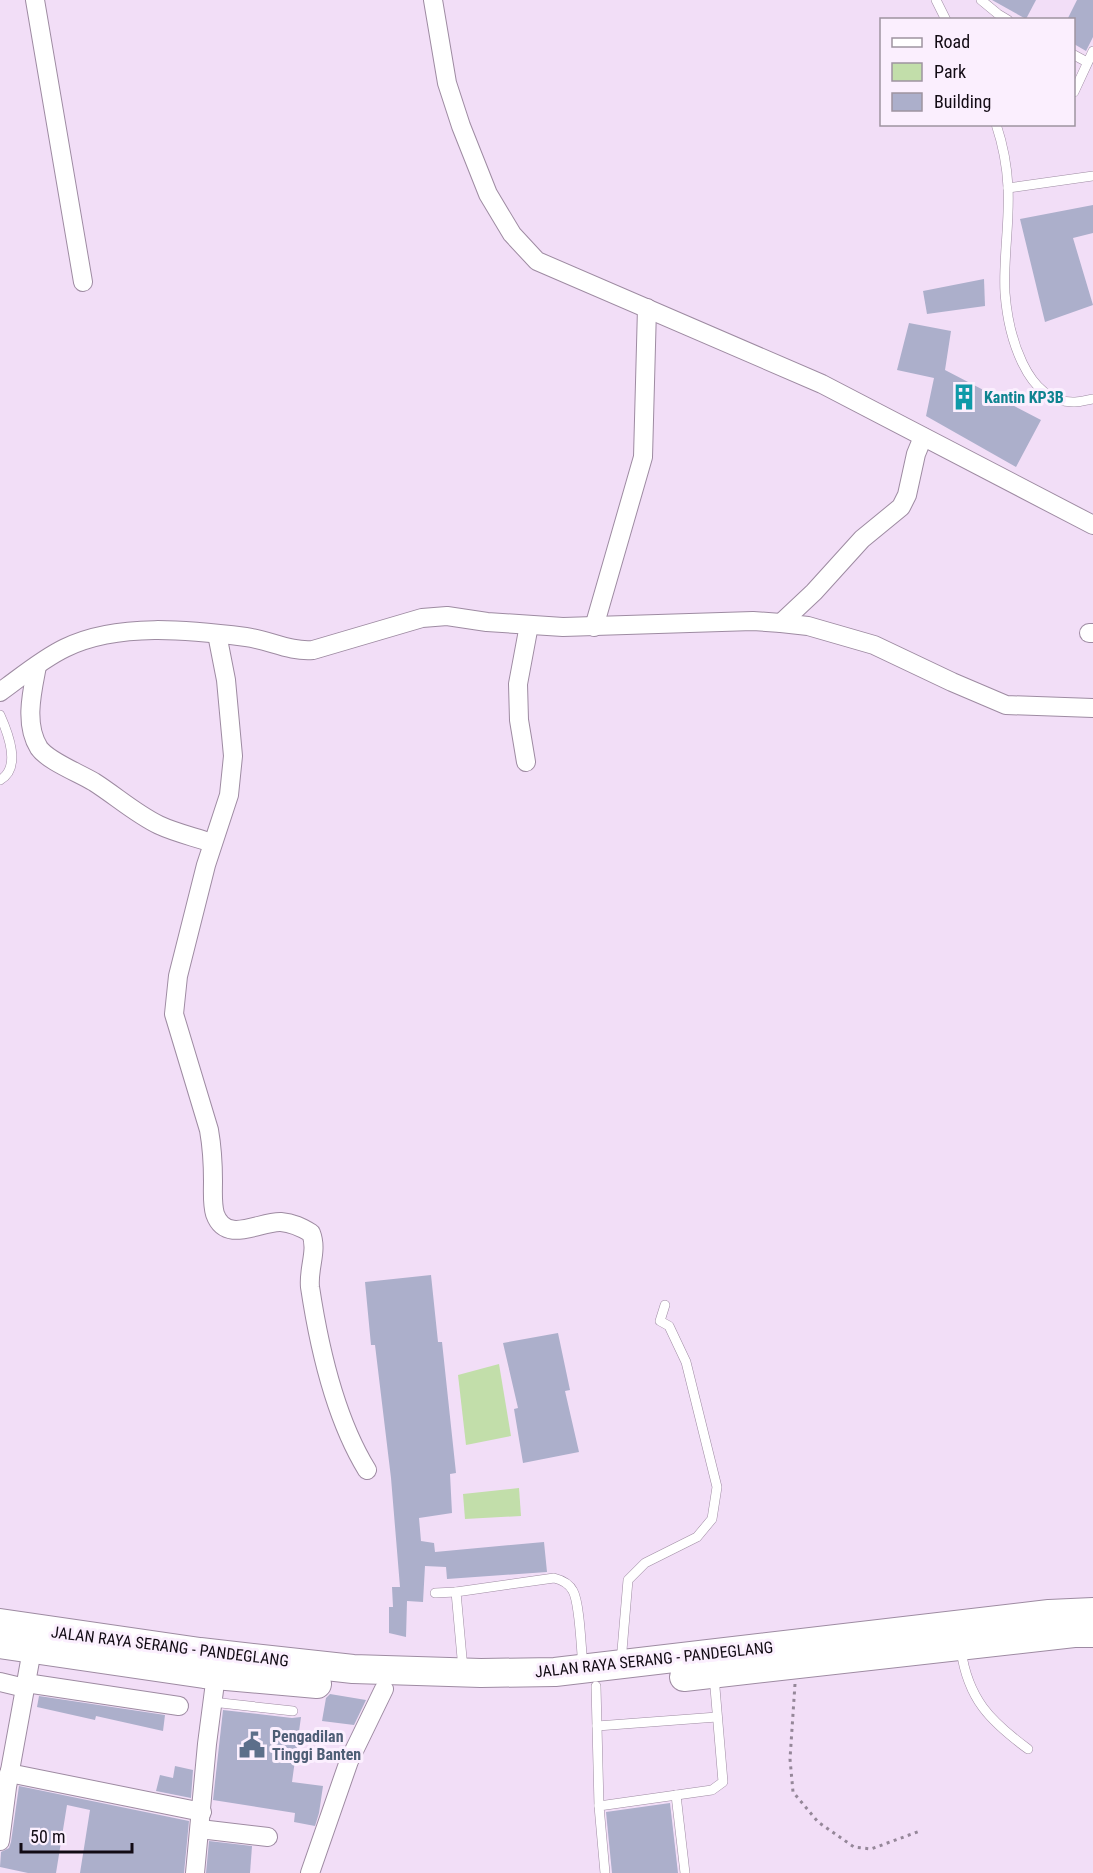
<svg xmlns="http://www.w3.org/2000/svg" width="1093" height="1873" font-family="'Roboto Condensed',sans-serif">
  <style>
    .green { fill: #c2deaa }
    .building { fill: #acafcb }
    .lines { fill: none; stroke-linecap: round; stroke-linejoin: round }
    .service-casing { stroke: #9e8ba2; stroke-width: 10 }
    .minor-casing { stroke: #9e8ba2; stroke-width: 20 }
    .trunk-casing { stroke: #9e8ba2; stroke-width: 30 }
    .path { stroke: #958799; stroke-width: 3; stroke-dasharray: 3 4.5; stroke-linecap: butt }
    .service { stroke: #fff; stroke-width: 9 }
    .minor { stroke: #fff; stroke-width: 18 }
    .trunk { stroke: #fff; stroke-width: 28 }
    .labels { text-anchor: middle; stroke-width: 6; stroke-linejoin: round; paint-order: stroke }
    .culture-label { font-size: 16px; font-weight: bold; fill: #0d838f; stroke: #fbeffe; text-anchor: start }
    .street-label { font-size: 16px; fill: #120b14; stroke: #fbeffe }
    .service-label { font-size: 16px; font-weight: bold; fill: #4e5e75; stroke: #fbeffe; text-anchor: start }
  </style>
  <rect width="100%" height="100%" fill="#f2def7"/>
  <g class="green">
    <path d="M499 1364 511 1436 466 1445 458 1375Z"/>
    <path d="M519 1488 521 1516 465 1519 463 1494Z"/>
  </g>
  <g class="building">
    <path d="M992 0H1036L1026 19Z"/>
    <path d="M1077 0H1093V37L1086 51 1074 44V20H1067Z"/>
    <path d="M1093 205V233L1073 238 1093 305 1045 322 1020 219Z"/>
    <path d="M984 279 985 306 927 314 923 291Z"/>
    <path d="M909 323 951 331 945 370 1041 420 1016 467 926 416 934 378 897 370Z"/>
    <path d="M431 1275 438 1342H442L456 1473 450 1474 452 1513 419 1518 421 1541 434 1543 435 1552 544 1542 547 1572 447 1579 446 1567 425 1566 423 1602 407 1601 406 1637 389 1633V1607H393L392 1587H400L391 1478 375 1345H371L365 1282Z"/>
    <path d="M558 1333 570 1390 565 1391 579 1452 523 1463 514 1409 518 1408 503 1343Z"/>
    <path d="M330 1694 366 1700 354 1725 322 1721 326 1698Z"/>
    <path d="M39 1696 165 1715 163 1731 96 1716 95 1720 37 1707Z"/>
    <path d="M223 1710 292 1718 301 1717 292 1782 323 1786 319 1813 315 1826 294 1822 295 1813 213 1800Z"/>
    <path d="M175 1766 193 1770 191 1798 156 1791 160 1775 173 1778Z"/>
    <path d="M19 1786 189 1821 184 1873H80L90 1810 67 1805 56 1873H28L0 1867 1 1852 9 1848 11 1842Z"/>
    <path d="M670 1803 678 1873H612L606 1812Z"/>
    <path d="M209 1841 252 1846 250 1873H206Z"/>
  </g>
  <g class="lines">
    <g class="service-casing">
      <g id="service">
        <path d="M936 0 946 20"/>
        <path d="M981 0 998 14 1008 20"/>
        <path d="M1074 55 1087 62"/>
        <path d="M1074 92 1093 51"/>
        <path d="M996 124C1003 145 1007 166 1008 187 1010 222 1003 258 1005 293 1008 332 1025 404 1075 402 1081 402 1087 400 1093 399"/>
        <path d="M1008 188 1093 176"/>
        <path d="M0 715C8 733 22 768 0 780"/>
        <path d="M435 1593 456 1592"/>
        <path d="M961 1650C968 1699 990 1721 1028 1749"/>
        <path d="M621 1662 628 1580 645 1563 697 1537 712 1519 717 1487 686 1362 669 1326 660 1321 665 1305"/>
        <path d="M463 1669 456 1592 554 1578C562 1580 569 1583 573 1591 580 1604 581 1649 583 1666"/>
        <path d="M596 1686 599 1806"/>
        <path d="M212 1702 293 1711"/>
        <path d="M597 1726 717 1717"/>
        <path d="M676 1795 685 1873"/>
        <path d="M605 1873 599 1806 712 1790 723 1782 714 1676"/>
      </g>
    </g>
    <g class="minor-casing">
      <g id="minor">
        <path d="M35 0 83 282"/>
        <path d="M433 0 447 83 461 126 488 194 512 234 537 261 822 384 1093 525"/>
        <path d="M781 623 814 592 862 539 901 507 907 495 916 454 923 437"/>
        <path d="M594 627 643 457 647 308"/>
        <path d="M1089 633H1093"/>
        <path d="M217 634 226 680 233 756 229 795 206 865 178 976 174 1014 209 1130C212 1147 213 1164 213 1181 213 1192 212 1204 215 1214 226 1245 260 1221 281 1222 293 1223 301 1227 311 1233 318 1251 308 1268 310 1287 319 1347 335 1418 367 1470"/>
        <path d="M37 666C32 692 24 724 39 748 48 761 79 773 94 782 116 796 136 814 159 825 176 833 195 837 212 843"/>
        <path d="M0 692C21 677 42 659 65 648 118 622 190 630 246 637 269 640 290 652 313 650L422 618 447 616 487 622 563 627 753 621 781 623 808 626 874 645 952 682 1006 705 1093 708"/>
        <path d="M526 762 519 720 518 684 529 625"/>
        <path d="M0 1682 25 1688"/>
        <path d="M26 1683 179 1706"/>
        <path d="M9 1773 202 1812"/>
        <path d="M200 1829 268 1837"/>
        <path d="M0 1841 7 1787 34 1639"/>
        <path d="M195 1873 207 1744 216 1675"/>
        <path d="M310 1873 349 1761 384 1689"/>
      </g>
    </g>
    <g class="trunk-casing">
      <g id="trunk">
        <path d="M0 1623 200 1652 353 1669 481 1673 555 1672 1049 1614 1093 1612"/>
        <path d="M0 1644 204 1674 317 1684"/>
        <path d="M684 1677 1074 1633H1093"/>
      </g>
    </g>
    <path class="path" d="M795 1684 790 1759 793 1792 818 1822 854 1847 871 1849 920 1831"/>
    <use href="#service" class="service"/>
    <use href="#minor" class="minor"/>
    <use href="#trunk" class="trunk"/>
  </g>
  <defs>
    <g id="building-bare" transform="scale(2.07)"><path d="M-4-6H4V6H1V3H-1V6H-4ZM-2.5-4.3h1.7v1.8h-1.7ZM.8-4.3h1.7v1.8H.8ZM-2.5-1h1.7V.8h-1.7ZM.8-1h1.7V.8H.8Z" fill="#0f9aa8" stroke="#fbeffe" stroke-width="2.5" paint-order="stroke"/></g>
    <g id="civic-bare" transform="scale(2.07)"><path d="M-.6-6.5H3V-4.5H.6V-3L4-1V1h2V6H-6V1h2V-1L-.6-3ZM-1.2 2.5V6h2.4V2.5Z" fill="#5c6f8a" stroke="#fbeffe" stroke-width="2.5" paint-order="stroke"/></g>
  </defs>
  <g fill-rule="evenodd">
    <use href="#building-bare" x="964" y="397"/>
    <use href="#civic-bare" x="252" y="1745"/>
  </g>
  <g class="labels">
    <g class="culture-label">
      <text x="984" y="403">Kantin KP3B</text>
    </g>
    <g class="street-label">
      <text transform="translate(170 1646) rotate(7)" y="6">JALAN RAYA SERANG - PANDEGLANG</text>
      <text transform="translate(654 1659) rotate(-6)" y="6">JALAN RAYA SERANG - PANDEGLANG</text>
    </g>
    <g class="service-label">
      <text x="272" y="1742">Pengadilan<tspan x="272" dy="18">Tinggi Banten</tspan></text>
    </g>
  </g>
  <rect x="880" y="18" width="195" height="108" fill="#fbeffe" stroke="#9e94a0" stroke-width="1.5"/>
  <rect x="892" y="38" width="30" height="9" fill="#ffffff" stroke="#9e94a0" stroke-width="1.5"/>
  <text x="934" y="48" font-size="18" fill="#120b14">Road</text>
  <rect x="892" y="63" width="30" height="18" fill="#c2deaa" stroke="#9e94a0" stroke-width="1.5"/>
  <text x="934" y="78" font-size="18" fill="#120b14">Park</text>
  <rect x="892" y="93" width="30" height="18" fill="#acafcb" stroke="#9e94a0" stroke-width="1.5"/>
  <text x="934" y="108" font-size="18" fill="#120b14">Building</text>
  <path d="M21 1843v9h111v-9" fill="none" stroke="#120b14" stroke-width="3"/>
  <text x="30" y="1843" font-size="18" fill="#120b14" stroke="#fbeffe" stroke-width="4.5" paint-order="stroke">50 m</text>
</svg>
